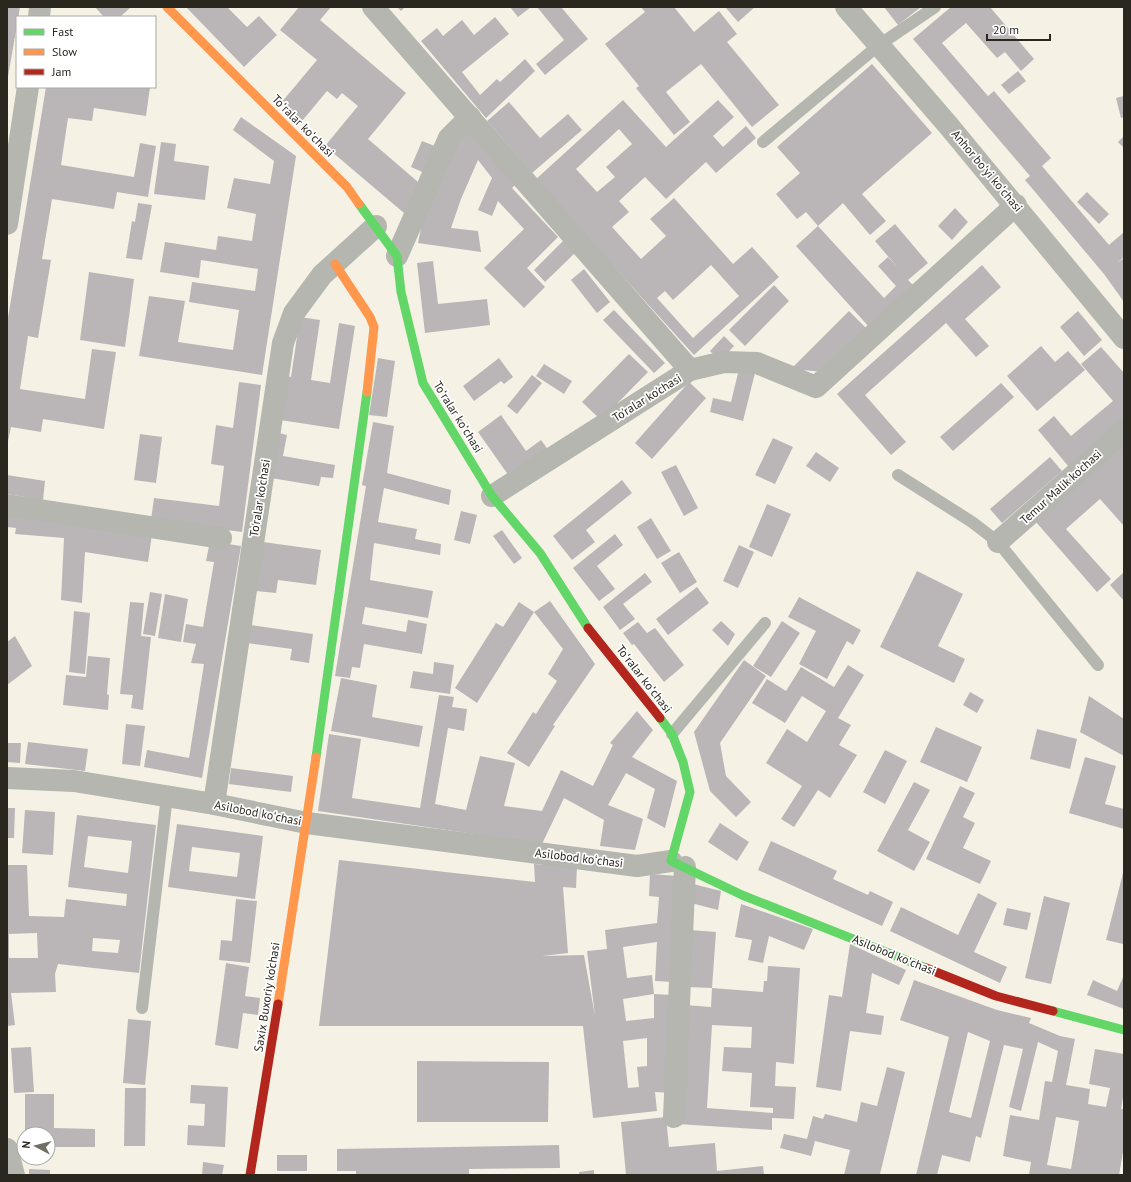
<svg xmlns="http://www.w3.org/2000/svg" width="1131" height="1182" font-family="'PT Sans',sans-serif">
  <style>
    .building { fill: #bab6b7; fill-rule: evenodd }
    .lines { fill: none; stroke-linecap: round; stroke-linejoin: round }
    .lane { stroke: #b4b6af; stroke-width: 12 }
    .street { stroke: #b4b6af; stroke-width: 22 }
    .fast { stroke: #63d668; stroke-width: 9 }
    .slow { stroke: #ff974d; stroke-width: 9 }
    .jam { stroke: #b3261e; stroke-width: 9 }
    .labels { text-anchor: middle; stroke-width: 3.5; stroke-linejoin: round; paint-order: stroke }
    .street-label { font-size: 12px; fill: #2a271f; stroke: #fff }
  </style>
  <rect width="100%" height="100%" fill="#f6f1e5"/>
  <g class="building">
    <path d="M7 7H20L8 77H7Z"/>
    <path d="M95 7H131L120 17H104Z"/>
    <path d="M186 7H227L247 27 259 16 277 35 244 67Z"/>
    <path d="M299 7H331L320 20 406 93 368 139 425 188 404 213 325 146 358 106 342 93 337 99 327 91 302 121 281 103 317 60 280 30Z"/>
    <path d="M397 7H405L401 11Z"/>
    <path d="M510 7H531L518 17Z"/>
    <path d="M537 7H561L588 39 545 75 536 64 564 40Z"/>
    <path d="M641 7H674L694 32 719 11 737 34 727 42 779 105 752 127 701 64 666 92 690 122 674 135 636 88 639 86 605 44 645 12Z"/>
    <path d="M727 7H755L738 22 726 8Z"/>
    <path d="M884 7H921L898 25Z"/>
    <path d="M951 7H990L1034 59 1021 71 1005 52 997 58 966 23 942 43 988 96 994 91 1051 158 1042 166 1109 245 1124 232V257L1117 263 1124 258V302L1104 274 1025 180 1030 176 913 39Z"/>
    <path d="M495 17 509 34 462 72 477 91 480 95 497 79 500 82 525 59 535 71 486 118 421 41 437 28 443 36 462 20 474 35Z"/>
    <path d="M872 64 932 133 862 194 886 221 870 235 843 203 818 226 884 298 896 286 878 266 888 257 898 268 875 241 895 224 928 263 908 280 915 287 870 328 796 246 818 226 806 212 797 219 776 194 800 173 777 147Z"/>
    <path d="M1018 71 1026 81 1009 94 1001 85Z"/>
    <path d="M46 87H150L146 116 94 108 92 121 68 118 61 165 134 177 140 143 156 146 148 197 117 192 114 209 52 199 42 259 51 260 38 338 28 336 20 389 85 399 92 349 116 352 104 429 43 419 41 432 11 427 7 446V324Z"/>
    <path d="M1124 96V117L1121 118 1116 98Z"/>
    <path d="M623 100 666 147 718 100 734 117 713 136 723 147 746 126 756 138 716 173 706 162 666 199 645 177 619 201 629 212 612 227 641 259 666 236 650 219 674 198 733 264 752 247 779 277 694 355 535 180ZM619 129 632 144 606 167 615 177 597 192 576 169ZM711 265 739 296 693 338 657 298 665 291 673 300Z"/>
    <path d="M509 102 540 138 568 114 582 130 532 173 487 121Z"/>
    <path d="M241 117 296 156 262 375 139 356 149 296 185 301 178 342 233 350 239 310 189 302 192 282 255 291 258 269 201 260 199 278 160 272 165 242 216 250 218 236 252 241 256 214 227 208 234 178 270 184 274 161 233 130Z"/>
    <path d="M476 129 518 182 512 188 558 237 527 268 545 287 524 308 484 268 524 229 498 201 492 216 478 210 492 178 478 160 461 199 451 228 478 231 481 252 418 243 429 188 456 137Z"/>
    <path d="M1124 136V148L1118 142Z"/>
    <path d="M422 141 440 148 429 175 411 167Z"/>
    <path d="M161 142 176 144 174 161 209 166 205 200 154 194Z"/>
    <path d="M1087 192 1109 214 1099 224 1077 202Z"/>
    <path d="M138 203 152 205 142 260 126 258 132 221 135 222Z"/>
    <path d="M955 208 968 222 952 240 938 226Z"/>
    <path d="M564 240 576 252 545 282 534 270Z"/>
    <path d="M433 261 438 304 487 299 490 325 425 333 417 263Z"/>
    <path d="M982 265 1001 287 965 319 989 346 976 357 946 323 865 395 906 442 891 455 837 394Z"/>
    <path d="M584 269 610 302 597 313 571 280Z"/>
    <path d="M89 272 134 279 125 347 80 340Z"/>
    <path d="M774 285 789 301 745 346 729 330Z"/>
    <path d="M614 310 665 363 654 373 603 320Z"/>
    <path d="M849 311 867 329 824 372 791 369Z"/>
    <path d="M1078 311 1102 340 1084 356 1060 327Z"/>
    <path d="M300 317 320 320 311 380 330 383 339 323 355 326 339 429 280 420 287 376 291 377Z"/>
    <path d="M724 336 734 346 720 361 710 351Z"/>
    <path d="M1041 346 1055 362 1068 351 1085 370 1037 411 1007 376Z"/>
    <path d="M1101 347 1124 373V421L1069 467 1038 430 1054 416 1071 436 1113 401 1081 364Z"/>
    <path d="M629 354 648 372 601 420 582 402Z"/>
    <path d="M378 358 395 361 387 417 369 415Z"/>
    <path d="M499 358 513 377 504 384 501 381 474 401 463 386Z"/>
    <path d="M544 364 572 381 564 394 536 376Z"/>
    <path d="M739 369 755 373 743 421 710 412 713 398 731 402Z"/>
    <path d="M532 375 542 383 517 414 507 406Z"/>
    <path d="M239 382 261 385 242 532 151 520 154 498 219 506 224 466 211 464 216 425 233 428Z"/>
    <path d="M689 382 706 398 652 459 635 443Z"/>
    <path d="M1001 383 1014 397 953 451 940 437Z"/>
    <path d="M501 415 526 451 541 440 549 451 511 479 478 432Z"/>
    <path d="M373 422 394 426 387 473 451 490 449 505 384 488 378 522 417 529 415 539 441 544 440 555 374 543 370 580 433 591 428 618 365 607 362 624 406 632 408 620 427 624 422 654 364 644 360 668 352 667 350 678 335 676 366 486 362 485Z"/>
    <path d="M279 433 287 435 283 456 335 465 333 478 321 477 319 486 271 478Z"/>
    <path d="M140 434 162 437 156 483 134 480Z"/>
    <path d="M773 438 793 447 775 484 755 475Z"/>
    <path d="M1124 443V526L1100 499 1066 529 1111 579 1097 592 1036 522Z"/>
    <path d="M816 452 839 468 830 482 806 466Z"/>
    <path d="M1050 457 1062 471 1002 523 990 509Z"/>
    <path d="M676 465 698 508 684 516 661 472Z"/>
    <path d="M7 475 45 481 43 500 7 494Z"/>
    <path d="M622 480 632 493 586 530 595 542 572 560 553 536Z"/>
    <path d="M767 504 791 514 772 557 749 547Z"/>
    <path d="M7 509 152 534 148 562 85 552 82 603 61 600 64 538 15 534 16 528 7 527Z"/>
    <path d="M461 511 477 515 470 544 454 540Z"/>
    <path d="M651 518 671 551 657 559 637 527Z"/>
    <path d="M502 530 522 558 514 564 493 536Z"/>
    <path d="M615 534 623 545 597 566 615 589 599 601 573 568Z"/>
    <path d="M210 541 241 546 202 778 144 767 147 750 189 758 204 664 191 663 196 644 183 642 186 624 203 627 214 562 206 561Z"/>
    <path d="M263 542 321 550 316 585 278 580 276 593 256 591Z"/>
    <path d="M739 545 754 552 738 588 723 581Z"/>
    <path d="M679 552 697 582 680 593 661 563Z"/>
    <path d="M917 571 963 594 938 646 965 659 954 683 880 647Z"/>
    <path d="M1124 572V601L1110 585Z"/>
    <path d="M645 573 652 582 623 604 635 619 620 630 603 607Z"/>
    <path d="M697 587 709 603 668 635 656 619Z"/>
    <path d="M150 592 162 594 155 636 143 634Z"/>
    <path d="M165 594 188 599 181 642 158 638Z"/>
    <path d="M799 597 861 630 853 645 847 641 827 679 799 664 816 631 788 617Z"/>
    <path d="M550 601 595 664 553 725 555 726 529 767 507 753 533 712 536 714 557 681 548 674 563 649 534 612Z"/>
    <path d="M130 602 144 603 141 636 151 637 143 710 131 708 133 695 120 694Z"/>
    <path d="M519 602 534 612 477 703 455 688 496 623 503 627Z"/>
    <path d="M74 611 90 613 85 674 69 672Z"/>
    <path d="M721 621 735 634 728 646 712 630Z"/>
    <path d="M782 621 800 633 771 677 753 666Z"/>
    <path d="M638 622 647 633 655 628 684 665 664 682 634 644 632 645 623 633Z"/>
    <path d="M250 625 313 634 309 663 290 660 292 649 247 643Z"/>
    <path d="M15 636 32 666 7 685V642Z"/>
    <path d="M88 656 110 658 107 694 109 695 108 710 63 705 66 675 86 677Z"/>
    <path d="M744 660 766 676 720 743 726 776 751 802 736 817 710 791 694 732Z"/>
    <path d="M434 662 454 665 450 694 410 688 413 671 433 674Z"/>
    <path d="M848 665 864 675 838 718 851 725 839 745 857 755 830 798 818 790 794 827 781 819 802 786 766 763 787 729 807 742 826 711 802 696 785 723 752 703 767 679 786 691 801 667 834 687Z"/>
    <path d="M341 678 377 685 372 717 423 726 419 747 331 731Z"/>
    <path d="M970 692 984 700 977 713 963 705Z"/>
    <path d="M439 695 454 697 452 707 467 709 464 731 448 728 435 804 466 810 480 756 515 763 504 806 542 811 561 770 593 786 613 745 610 743 637 711 653 730 632 757 677 781 665 828 647 818 655 789 626 773 608 805 643 819 635 850 600 846 604 820 564 798 542 844 318 811 329 734 361 739 352 798 420 808Z"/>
    <path d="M1089 696 1124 719V756L1080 732Z"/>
    <path d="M126 724 145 726 140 766 122 764Z"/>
    <path d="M936 727 982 747 967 782 920 762Z"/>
    <path d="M1037 729 1077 739 1070 769 1030 759Z"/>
    <path d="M28 742 88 749 85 771 25 764Z"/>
    <path d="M7 743H21L20 763 7 762Z"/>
    <path d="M885 750 907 761 885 804 863 792Z"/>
    <path d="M1085 757 1116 766 1105 804 1124 809V829L1069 813Z"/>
    <path d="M231 768 293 776 291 792 229 784Z"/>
    <path d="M914 782 930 790 908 830 930 842 914 871 877 851Z"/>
    <path d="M960 786 975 793 963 817 975 823 963 848 991 861 980 884 926 859Z"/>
    <path d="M7 808H15L14 838H7Z"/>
    <path d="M25 810 55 812 53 855 22 853Z"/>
    <path d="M77 815 156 825 139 973 58 964 55 974 56 992 11 993 15 1025 7 1026V865H27L29 916 64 917 66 899 126 906 127 894 68 887ZM88 836 132 841 128 873 84 867ZM37 933 38 958H9V934ZM93 938 120 940 118 953 92 951Z"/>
    <path d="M720 823 749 842 737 861 708 842Z"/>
    <path d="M177 824 263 836 255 899 168 887ZM192 847 240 853 237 877 189 871Z"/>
    <path d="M771 841 837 871 833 879 868 895 870 891 893 902 882 926 758 870Z"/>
    <path d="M339 860 535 882 534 864 577 867 576 888 563 887 568 953 542 956 584 955 595 1016 587 951 607 949 605 930 657 923 659 897 649 896 650 874 678 876 673 982 655 981 657 942 623 947 627 978 652 975 654 994 672 995 671 1093 655 1092 657 1111 593 1118 583 1026H319ZM654 994V1018L626 1021 623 999ZM647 1038V1066L637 1067 639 1087 628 1088 623 1041Z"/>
    <path d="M1123 873H1124L1123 944 1106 940Z"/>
    <path d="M693 884 721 891 718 910 691 903Z"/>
    <path d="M978 893 997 903 974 952 1007 967 1000 983 890 931 901 907 958 935Z"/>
    <path d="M1044 896 1070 903 1051 984 1025 978Z"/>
    <path d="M236 899 257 901 250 963 219 960 221 940 232 941Z"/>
    <path d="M741 904 813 929 804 950 769 936 763 963 748 960 752 940 735 937Z"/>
    <path d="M1007 908 1031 913 1027 930 1003 925Z"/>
    <path d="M690 930 716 932 712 988 763 992 764 981H767L768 966 800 968 794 1064 776 1062 775 1086 796 1087 794 1119 772 1118V1130L677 1124 685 1005 711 1007 712 988 687 987ZM712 1025 752 1027 751 1048 724 1047 722 1071 752 1073 750 1107 773 1108V1113L707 1108Z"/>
    <path d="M850 944 906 970 899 985 872 973 866 1013 884 1016 881 1035 850 1031 841 1091 816 1087 829 995 842 997Z"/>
    <path d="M226 963 249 967 245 996 260 998 258 1015 243 1013 238 1049 215 1045Z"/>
    <path d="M1124 975V1009L1087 995 1093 980 1117 991Z"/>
    <path d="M914 980 997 1010 1031 1018 1029 1023 1060 1036 1075 1039 1066 1085 1090 1089 1088 1104 1106 1107 1110 1088 1089 1084 1095 1049 1124 1054V1091L1121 1109H1124V1146L1119 1175H1029L1031 1162 1003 1156 1010 1115 1039 1120 1045 1081 1052 1082 1058 1051 1038 1042 1021 1111 1009 1107 1023 1049 1004 1045 981 1138 976 1136 970 1162 942 1155 937 1175H916L949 1037 900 1020ZM968 1032 990 1041 971 1118 949 1112ZM1056 1117 1079 1121 1071 1169 1047 1165Z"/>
    <path d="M128 1019 151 1021 145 1085 123 1083Z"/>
    <path d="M31 1047 34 1092 14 1093 11 1048Z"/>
    <path d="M417 1061 549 1062 548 1122H417Z"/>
    <path d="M887 1067 905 1072 880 1174 883 1175H844L850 1150 815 1141 811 1156 780 1148 784 1134 807 1139 813 1116 823 1119 825 1114 857 1122 861 1102 877 1106Z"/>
    <path d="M191 1085 228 1087 225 1147 187 1145 188 1125 204 1126 205 1104 190 1103Z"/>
    <path d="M125 1088H146L145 1146H124Z"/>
    <path d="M25 1094H54V1128L95 1129V1147H48V1134H25Z"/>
    <path d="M666 1117 669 1147 715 1143 717 1171 763 1166 764 1175H626L621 1122Z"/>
    <path d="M559 1145 560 1168 469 1169V1175H356V1171H337V1149Z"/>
    <rect x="277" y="1155" width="30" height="16"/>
    <path d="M203 1162 224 1165 222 1175H202Z"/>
    <path d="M29 1169 50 1170V1175H29Z"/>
    <path d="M594 1170V1175H579V1172Z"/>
  </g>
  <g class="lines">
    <g class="lane">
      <path d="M763 142 879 45 935 7"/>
      <path d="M898 475 972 522 998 542 1098 665"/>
      <path d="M672 734 765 623"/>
      <path d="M142 1008 167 796"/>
    </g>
    <g class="street">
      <path d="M373 7 690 370"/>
      <path d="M846 7 948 125 1124 338"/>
      <path d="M39 17 40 7"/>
      <path d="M7 224 28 87"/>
      <path d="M397 256 449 138 470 117"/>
      <path d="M492 496 690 370 724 362 757 363 816 387 1016 205"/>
      <path d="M7 505 221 538"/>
      <path d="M998 542 1124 431"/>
      <path d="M7 778 74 781 214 804 307 823 637 866 671 861"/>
      <path d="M214 804 283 343 294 313 322 275 376 226"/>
      <path d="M674 1117 685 867"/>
      <path d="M7 1149 14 1175"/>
    </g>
    <g class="fast">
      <path d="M359 204 397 256 401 292 423 383 492 496 540 553 588 628"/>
      <path d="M660 718 672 734 683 762 690 792 671 861 742 895 926 968"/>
      <path d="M316 757 367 392"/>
      <path d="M1053 1011 1124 1030"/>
    </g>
    <g class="slow">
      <path d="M167 7 347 187 359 204"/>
      <path d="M335 264 370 317 374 327 367 392"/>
      <path d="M278 1004 316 757"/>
    </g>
    <g class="jam">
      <path d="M588 628 660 718"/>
      <path d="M926 968 996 996 1053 1011"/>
      <path d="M250 1175 278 1004"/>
    </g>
  </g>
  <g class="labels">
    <g class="street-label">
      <text transform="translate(303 126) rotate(45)" y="4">Toʻralar koʻchasi</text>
      <text transform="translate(987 171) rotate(50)" y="4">Anhor boʻyi koʻchasi</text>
      <text transform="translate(647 398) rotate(-32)" y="4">To'ralar ko'chasi</text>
      <text transform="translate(458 417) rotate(58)" y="4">Toʻralar koʻchasi</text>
      <text transform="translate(1061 487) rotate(-42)" y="4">Temur Malik ko'chasi</text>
      <text transform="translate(260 498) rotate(-81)" y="4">To'ralar ko'chasi</text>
      <text transform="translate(644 679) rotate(52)" y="4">Toʻralar koʻchasi</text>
      <text transform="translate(258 813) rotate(11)" y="4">Asilobod koʻchasi</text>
      <text transform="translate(579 858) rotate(7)" y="4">Asilobod koʻchasi</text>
      <text transform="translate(894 955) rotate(22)" y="4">Asilobod koʻchasi</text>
      <text transform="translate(267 997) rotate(-81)" y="4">Saxix Buxoriy ko‘chasi</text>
    </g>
  </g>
  <rect width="1131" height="1182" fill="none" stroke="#2a271f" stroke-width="16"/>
  <rect x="16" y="16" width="140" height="72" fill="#ffffff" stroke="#aaa9a5"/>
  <rect x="24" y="29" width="20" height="6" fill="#63d668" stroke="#aaa9a5"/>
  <text x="52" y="36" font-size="12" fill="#2a271f">Fast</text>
  <rect x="24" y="49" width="20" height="6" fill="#ff974d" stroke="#aaa9a5"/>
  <text x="52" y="56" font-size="12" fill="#2a271f">Slow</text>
  <rect x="24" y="69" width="20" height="6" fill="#b3261e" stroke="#aaa9a5"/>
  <text x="52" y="76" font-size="12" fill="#2a271f">Jam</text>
  <g transform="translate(36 1146) rotate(277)"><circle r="19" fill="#ffffff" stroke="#aaa9a5"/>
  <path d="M0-3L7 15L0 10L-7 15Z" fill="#716e64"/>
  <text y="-6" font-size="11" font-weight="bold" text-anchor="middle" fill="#2a271f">N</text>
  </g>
  <path d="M987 34v6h63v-6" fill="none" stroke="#2a271f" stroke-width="2"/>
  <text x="993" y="34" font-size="12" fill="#2a271f" stroke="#ffffff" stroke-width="3" paint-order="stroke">20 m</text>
</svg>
